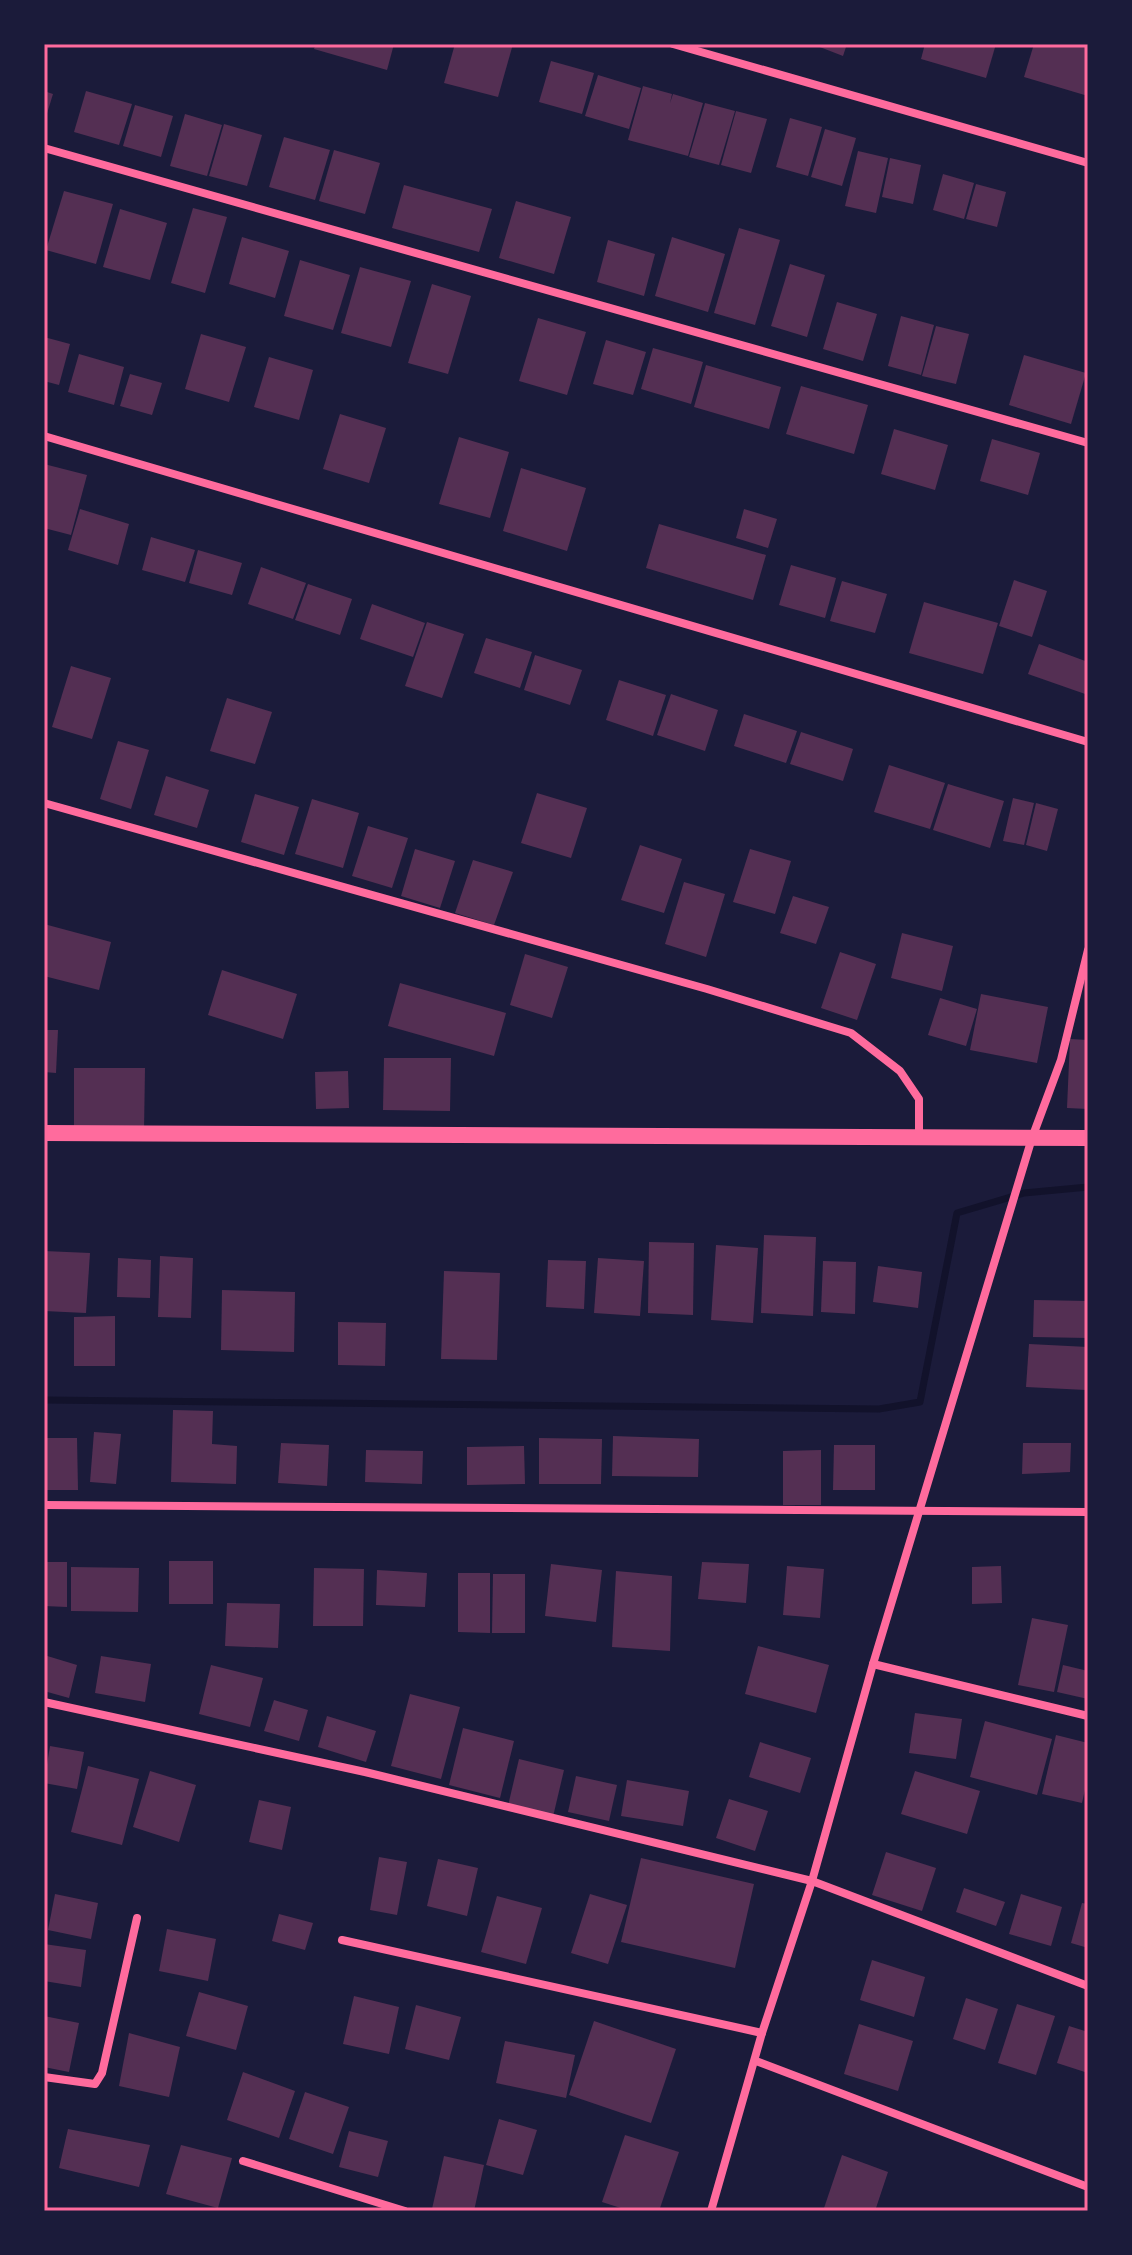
<svg xmlns="http://www.w3.org/2000/svg" width="1132" height="2255" font-family="Arial,sans-serif">
  <style>
    .lines { fill: none; stroke-linecap: round; stroke-linejoin: round }
    .stream { stroke: #12122b; stroke-width: 7 }
    .building { fill: #542f53 }
    .minor { stroke: #ff6b9d; stroke-width: 8 }
    .secondary { stroke: #ff6b9d; stroke-width: 16 }
    .neatline { fill: none; stroke: #ff6b9d; stroke-width: 3 }
  </style>
  <rect width="100%" height="100%" fill="#1b1b3a"/>
  <g class="lines">
    <path class="stream" d="M44 1400 879 1409 920 1402 957 1213 1024 1193 1088 1187"/>
  </g>
  <g class="building">
    <path d="M316 44H394L387 70 314 49Z"/>
    <path d="M455 44H513L498 97 444 83Z"/>
    <path d="M812 44H847L843 56Z"/>
    <path d="M925 44H996L986 78 921 59Z"/>
    <path d="M1034 44H1088V96L1024 77Z"/>
    <path d="M551 61 594 73 582 114 539 102Z"/>
    <path d="M598 75 641 88 629 129 585 116Z"/>
    <path d="M643 86 672 94 670 103 673 94 703 103 688 156 628 140Z"/>
    <path d="M44 91 53 94 45 120H44Z"/>
    <path d="M86 91 132 104 119 145 74 132Z"/>
    <path d="M705 103 735 111 719 165 689 157Z"/>
    <path d="M135 105 173 116 161 157 123 146Z"/>
    <path d="M736 111 767 119 751 173 721 165Z"/>
    <path d="M185 114 222 125 207 176 170 166Z"/>
    <path d="M790 118 822 127 808 176 776 167Z"/>
    <path d="M224 124 262 135 247 186 209 176Z"/>
    <path d="M825 129 856 138 842 186 811 177Z"/>
    <path d="M284 137 330 150 315 200 269 187Z"/>
    <path d="M334 150 380 163 365 214 319 201Z"/>
    <path d="M858 151 888 158 876 213 845 206Z"/>
    <path d="M890 158 921 165 913 204 882 197Z"/>
    <path d="M943 174 974 183 964 219 933 210Z"/>
    <path d="M976 184 1006 192 997 227 966 219Z"/>
    <path d="M404 185 492 209 479 252 392 228Z"/>
    <path d="M64 191 113 204 96 264 46 250Z"/>
    <path d="M516 201 571 217 554 274 499 258Z"/>
    <path d="M193 208 227 217 205 293 171 283Z"/>
    <path d="M120 209 167 223 150 280 103 267Z"/>
    <path d="M739 228 780 240 755 325 714 313Z"/>
    <path d="M242 237 289 251 275 298 229 284Z"/>
    <path d="M672 237 725 254 708 312 655 296Z"/>
    <path d="M608 240 655 254 644 296 597 282Z"/>
    <path d="M300 260 350 275 333 330 284 316Z"/>
    <path d="M790 264 825 275 807 337 771 326Z"/>
    <path d="M360 267 411 281 391 347 341 333Z"/>
    <path d="M432 284 471 296 448 374 408 363Z"/>
    <path d="M837 302 877 314 863 361 823 349Z"/>
    <path d="M901 316 934 325 921 375 888 366Z"/>
    <path d="M538 318 586 332 567 395 519 381Z"/>
    <path d="M936 326 969 334 956 384 922 376Z"/>
    <path d="M201 334 246 347 229 402 185 389Z"/>
    <path d="M44 337 70 344 59 385 44 381Z"/>
    <path d="M606 340 646 352 633 395 593 384Z"/>
    <path d="M653 348 703 362 691 404 641 389Z"/>
    <path d="M79 354 124 367 114 405 68 392Z"/>
    <path d="M1024 355 1086 373 1071 424 1009 405Z"/>
    <path d="M269 357 313 370 299 420 254 407Z"/>
    <path d="M706 365 781 387 769 429 694 407Z"/>
    <path d="M130 374 162 383 152 415 120 406Z"/>
    <path d="M801 386 868 405 854 454 786 434Z"/>
    <path d="M340 414 386 428 369 483 323 469Z"/>
    <path d="M894 429 948 445 935 490 881 474Z"/>
    <path d="M459 437 509 452 490 518 439 504Z"/>
    <path d="M992 439 1040 453 1028 495 980 481Z"/>
    <path d="M44 464 87 475 71 535 44 528Z"/>
    <path d="M521 468 586 488 567 551 503 531Z"/>
    <path d="M80 509 129 524 118 565 68 550Z"/>
    <path d="M744 509 777 519 768 548 736 538Z"/>
    <path d="M659 524 766 555 753 600 646 568Z"/>
    <path d="M151 537 195 550 185 582 142 570Z"/>
    <path d="M198 550 242 563 232 595 189 583Z"/>
    <path d="M791 565 836 578 825 618 779 605Z"/>
    <path d="M261 567 306 583 293 619 248 604Z"/>
    <path d="M1014 580 1047 591 1032 637 999 626Z"/>
    <path d="M842 581 887 594 875 633 830 621Z"/>
    <path d="M308 584 352 599 340 635 295 620Z"/>
    <path d="M924 602 998 623 983 674 909 653Z"/>
    <path d="M372 604 425 623 413 657 360 639Z"/>
    <path d="M427 622 464 634 442 698 405 686Z"/>
    <path d="M486 638 532 652 520 688 474 673Z"/>
    <path d="M1039 644 1088 662V695L1028 674Z"/>
    <path d="M535 655 582 670 570 705 524 690Z"/>
    <path d="M71 666 111 678 92 739 52 727Z"/>
    <path d="M619 680 666 695 653 736 606 720Z"/>
    <path d="M671 694 718 710 705 751 657 735Z"/>
    <path d="M227 698 272 712 255 764 210 751Z"/>
    <path d="M744 714 797 731 786 763 734 746Z"/>
    <path d="M801 732 853 749 843 781 790 764Z"/>
    <path d="M118 741 149 750 131 809 100 799Z"/>
    <path d="M889 765 945 783 930 829 874 812Z"/>
    <path d="M166 776 209 790 197 828 154 815Z"/>
    <path d="M948 784 1004 801 990 848 933 830Z"/>
    <path d="M537 793 587 808 571 858 521 843Z"/>
    <path d="M255 794 299 807 284 855 241 842Z"/>
    <path d="M1013 798 1034 803 1024 845 1003 841Z"/>
    <path d="M312 799 359 813 343 868 295 854Z"/>
    <path d="M1036 803 1058 809 1047 851 1026 845Z"/>
    <path d="M368 826 408 838 392 888 352 876Z"/>
    <path d="M640 845 682 859 664 913 621 900Z"/>
    <path d="M415 849 455 861 440 908 401 896Z"/>
    <path d="M750 849 791 861 775 914 733 902Z"/>
    <path d="M473 860 513 872 494 925 455 913Z"/>
    <path d="M684 882 725 894 706 957 665 944Z"/>
    <path d="M793 896 829 907 816 944 780 933Z"/>
    <path d="M44 924 111 942 99 990 44 976Z"/>
    <path d="M902 933 953 946 942 991 891 978Z"/>
    <path d="M840 952 876 964 857 1020 821 1008Z"/>
    <path d="M525 954 568 967 552 1018 510 1005Z"/>
    <path d="M222 970 297 994 283 1039 208 1015Z"/>
    <path d="M400 983 506 1013 494 1056 388 1026Z"/>
    <path d="M981 994 1048 1007 1037 1063 970 1050Z"/>
    <path d="M940 998 977 1009 966 1046 928 1035Z"/>
    <path d="M44 1030H58L56 1073 44 1072Z"/>
    <path d="M1070 1039 1088 1040V1109L1067 1108Z"/>
    <path d="M384 1058H451L450 1111 383 1110Z"/>
    <path d="M74 1068H145L144 1131H74Z"/>
    <path d="M348 1071 349 1108 316 1109 315 1072Z"/>
    <path d="M764 1235 816 1237 813 1316 761 1313Z"/>
    <path d="M649 1242 694 1243 693 1315 648 1313Z"/>
    <path d="M716 1245 758 1248 753 1323 711 1320Z"/>
    <path d="M44 1251 90 1253 86 1313 44 1311Z"/>
    <path d="M160 1256 193 1258 191 1318 158 1317Z"/>
    <path d="M118 1258 151 1260 150 1298 117 1297Z"/>
    <path d="M598 1258 644 1261 640 1316 594 1313Z"/>
    <path d="M548 1260 586 1261 584 1309 546 1307Z"/>
    <path d="M823 1261 856 1262 855 1314 821 1312Z"/>
    <path d="M878 1266 922 1272 918 1308 873 1302Z"/>
    <path d="M444 1271 500 1273 497 1360 441 1359Z"/>
    <path d="M222 1290 295 1292 294 1352 221 1350Z"/>
    <path d="M1034 1300 1088 1301V1338L1033 1337Z"/>
    <path d="M115 1316V1366H74V1317Z"/>
    <path d="M338 1322 386 1323 385 1366 338 1365Z"/>
    <path d="M1029 1344 1088 1347 1086 1390 1026 1387Z"/>
    <path d="M173 1410 213 1411 212 1444 237 1446 236 1484 171 1482Z"/>
    <path d="M94 1432 121 1434 116 1484 90 1482Z"/>
    <path d="M613 1436 699 1439 698 1477 612 1476Z"/>
    <path d="M44 1438H77L78 1490H44Z"/>
    <path d="M539 1438 602 1439 601 1484H539Z"/>
    <path d="M281 1443 329 1445 327 1486 278 1483Z"/>
    <path d="M1023 1443H1071L1070 1472 1022 1474Z"/>
    <path d="M834 1445H875V1490H833Z"/>
    <path d="M524 1446 525 1484 467 1485V1447Z"/>
    <path d="M366 1450 423 1451 422 1484 365 1482Z"/>
    <path d="M821 1450V1505H783V1451Z"/>
    <rect x="169" y="1561" width="44" height="43"/>
    <path d="M44 1562H67V1607L44 1606Z"/>
    <path d="M702 1562 749 1564 746 1603 698 1599Z"/>
    <path d="M551 1564 602 1570 596 1622 545 1616Z"/>
    <path d="M787 1566 824 1569 820 1618 783 1615Z"/>
    <path d="M1001 1566 1002 1603 972 1604V1567Z"/>
    <path d="M71 1567 139 1568 138 1612 71 1611Z"/>
    <path d="M314 1568 364 1569 363 1626H313Z"/>
    <path d="M377 1570 427 1573 425 1607 376 1605Z"/>
    <path d="M616 1571 672 1576 670 1651 612 1647Z"/>
    <path d="M458 1573H490V1633L458 1632Z"/>
    <path d="M493 1574H525V1633H492Z"/>
    <path d="M227 1603 280 1604 278 1648 225 1646Z"/>
    <path d="M1032 1618 1068 1625 1054 1692 1018 1685Z"/>
    <path d="M758 1646 829 1665 816 1713 745 1694Z"/>
    <path d="M44 1655 77 1665 69 1698 44 1691Z"/>
    <path d="M101 1656 151 1664 145 1702 95 1693Z"/>
    <path d="M211 1665 263 1678 250 1727 199 1714Z"/>
    <path d="M1063 1665 1088 1671V1699L1057 1692Z"/>
    <path d="M410 1694 460 1707 441 1779 391 1766Z"/>
    <path d="M274 1700 308 1710 299 1741 264 1731Z"/>
    <path d="M915 1713 962 1719 956 1759 909 1753Z"/>
    <path d="M327 1716 376 1731 366 1762 318 1747Z"/>
    <path d="M985 1721 1052 1739 1037 1795 970 1777Z"/>
    <path d="M463 1728 514 1741 500 1798 449 1785Z"/>
    <path d="M1056 1735 1088 1743V1776L1082 1803 1042 1794Z"/>
    <path d="M760 1742 811 1758 800 1793 749 1777Z"/>
    <path d="M50 1746 84 1752 77 1789 44 1783Z"/>
    <path d="M519 1759 564 1770 552 1821 507 1810Z"/>
    <path d="M88 1766 139 1779 122 1845 71 1832Z"/>
    <path d="M150 1771 196 1785 179 1842 133 1827Z"/>
    <path d="M915 1771 980 1791 967 1834 901 1814Z"/>
    <path d="M576 1776 617 1785 609 1821 568 1812Z"/>
    <path d="M627 1780 689 1791 683 1826 621 1816Z"/>
    <path d="M729 1799 768 1811 755 1851 716 1838Z"/>
    <path d="M259 1800 291 1807 282 1850 249 1842Z"/>
    <path d="M886 1852 936 1868 922 1911 872 1895Z"/>
    <path d="M379 1857 407 1862 397 1915 370 1910Z"/>
    <path d="M641 1858 754 1884 735 1968 621 1942Z"/>
    <path d="M438 1859 478 1868 467 1916 427 1906Z"/>
    <path d="M964 1888 1005 1902 996 1926 956 1912Z"/>
    <path d="M55 1894 98 1903 91 1939 48 1930Z"/>
    <path d="M590 1894 627 1905 608 1964 571 1953Z"/>
    <path d="M1021 1894 1062 1907 1051 1946 1009 1934Z"/>
    <path d="M497 1896 542 1908 526 1964 481 1952Z"/>
    <path d="M1082 1903 1088 1904V1948L1071 1943Z"/>
    <path d="M279 1914 313 1923 305 1950 272 1941Z"/>
    <path d="M167 1929 216 1939 208 1981 159 1971Z"/>
    <path d="M44 1944 86 1950 81 1987 44 1981Z"/>
    <path d="M872 1960 925 1977 914 2017 860 2000Z"/>
    <path d="M199 1992 248 2006 236 2050 186 2036Z"/>
    <path d="M354 1996 399 2007 389 2054 343 2044Z"/>
    <path d="M966 1998 998 2009 985 2050 953 2039Z"/>
    <path d="M1017 2004 1055 2016 1036 2075 998 2063Z"/>
    <path d="M416 2005 461 2017 449 2060 405 2049Z"/>
    <path d="M44 2016 79 2023 69 2072 44 2067Z"/>
    <path d="M594 2021 676 2049 651 2123 569 2095Z"/>
    <path d="M859 2024 913 2041 898 2091 844 2074Z"/>
    <path d="M1069 2026 1088 2032V2073L1057 2063Z"/>
    <path d="M129 2033 180 2047 169 2097 119 2086Z"/>
    <path d="M505 2041 575 2055 566 2098 496 2083Z"/>
    <path d="M243 2072 295 2091 279 2138 227 2120Z"/>
    <path d="M305 2092 349 2107 333 2154 289 2139Z"/>
    <path d="M499 2119 537 2130 523 2175 486 2165Z"/>
    <path d="M68 2129 150 2145 139 2187 59 2168Z"/>
    <path d="M349 2131 388 2141 378 2177 339 2167Z"/>
    <path d="M625 2135 679 2152 659 2211H630L602 2202Z"/>
    <path d="M181 2145 232 2158 218 2208 166 2194Z"/>
    <path d="M842 2155 888 2172 875 2211H823Z"/>
    <path d="M444 2156 484 2165 474 2211 432 2209Z"/>
  </g>
  <g class="lines">
    <g class="minor">
      <path d="M673 44 1088 163"/>
      <path d="M44 148 1088 443"/>
      <path d="M44 436 1088 742"/>
      <path d="M44 803 707 989 851 1033 900 1071 919 1099V1137"/>
      <path d="M44 1505 1088 1512"/>
      <path d="M873 1664 1088 1716"/>
      <path d="M44 1702 365 1772 812 1881 1088 1986"/>
      <path d="M342 1940 762 2033"/>
      <path d="M756 2061 1088 2187"/>
      <path d="M44 2077 95 2084 102 2073 137 1918"/>
      <path d="M243 2161 405 2211"/>
      <path d="M711 2211 762 2033 812 1881 873 1664 1032 1138 1061 1060 1088 950"/>
    </g>
    <path class="secondary" d="M44 1133 1088 1138"/>
  </g>
  <rect width="1132" height="2255" fill="none" stroke="#1b1b3a" stroke-width="92"/>
  <rect x="46" y="46" width="1040" height="2163" class="neatline"/>
</svg>
